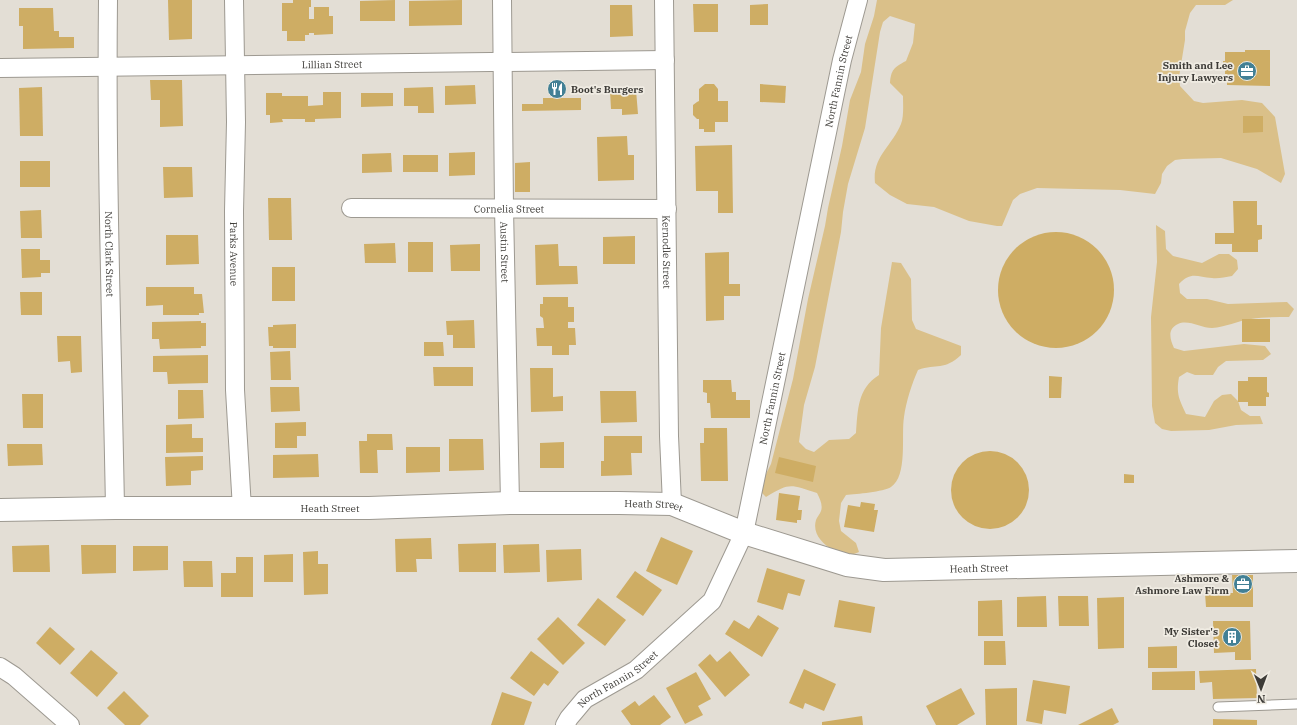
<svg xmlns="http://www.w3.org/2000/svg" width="1297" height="725" font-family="'IBM Plex Serif',serif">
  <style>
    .green { fill: #dac089 }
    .building { fill: #cead64 }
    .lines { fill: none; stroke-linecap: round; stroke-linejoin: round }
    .lane-casing { stroke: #9d9991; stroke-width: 11 }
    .street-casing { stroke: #9d9991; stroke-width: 20 }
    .secondary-casing { stroke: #9d9991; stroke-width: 24 }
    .lane { stroke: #fff; stroke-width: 9 }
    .street { stroke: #fff; stroke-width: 18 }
    .secondary { stroke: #fff; stroke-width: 22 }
    .labels { text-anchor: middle; stroke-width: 3.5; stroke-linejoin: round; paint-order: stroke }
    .street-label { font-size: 10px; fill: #3d3b37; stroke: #f0ece3 }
    .poi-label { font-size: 10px; font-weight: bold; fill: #3d3b37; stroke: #f0ece3; text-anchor: end }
  </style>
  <rect width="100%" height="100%" fill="#e3ded5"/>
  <g class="green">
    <path d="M877 0H1233L1225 5H1196L1190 13 1185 31V40L1179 77 1180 86 1194 101 1203 103 1242 100 1262 103 1275 117 1285 174 1281 183 1257 169 1221 158 1183 159 1175 160 1167 166 1162 174 1161 183 1155 194 1120 190 1037 188 1020 194 1013 200 1002 226H997L969 221 934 207 907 204 890 195 875 183C872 157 892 146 901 124 904 117 903 104 903 96L890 83C891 70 894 67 906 61L913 43 915 24 890 16 883 22 880 32 865 128 848 184 843 212 841 232 815 367 804 405 799 442 806 449 814 452 829 440 849 439 856 433C858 410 857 389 879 375L881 328 892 262 901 263 911 279 912 320 916 329 961 346V355C944 371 937 363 918 370 912 383 906 402 904 417 901 435 908 476 891 487 883 492 857 494 846 495L841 503 839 521 841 531 856 543 859 552C848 557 844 555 833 550 822 544 812 533 816 520 817 517 820 514 821 511 823 505 820 499 817 493 790 485 791 482 766 497L760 491 762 482 771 464 793 379 808 299 825 226 828 208 842 146 850 100 861 72 865 44 874 16Z"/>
    <path d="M1156 225 1165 231 1166 249 1173 256 1202 263 1219 254H1229L1237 260 1238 269 1232 276C1225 277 1218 279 1212 278 1197 277 1191 271 1179 284L1180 293 1187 299H1207L1228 304 1287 302 1294 309 1289 317C1277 317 1263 317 1251 319 1238 321 1225 327 1212 328 1201 328 1188 319 1178 324 1167 329 1170 339 1174 348L1184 351 1244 344 1265 346 1271 354 1263 360 1226 361 1218 367 1213 375H1195L1187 372 1179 377C1176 394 1179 399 1186 414L1205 417 1214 401 1222 395 1231 394 1238 401 1241 410 1250 416H1260L1263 424 1236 425 1209 430 1171 431 1162 429 1155 423 1152 406 1151 317 1157 262Z"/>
  </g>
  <g class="building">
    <path d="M168 0H192V39L169 40Z"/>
    <path d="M293 0H311V7H309V19H314V7H329V16H333V34L314 35V33H309V35H305V41H287V31H282V3H293Z"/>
    <path d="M395 0V21H360V1Z"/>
    <path d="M462 0V25L409 26V1Z"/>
    <path d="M693 4H718V32H694Z"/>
    <path d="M768 4V25H750V5Z"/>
    <path d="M610 5H632L633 36 610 37Z"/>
    <path d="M19 8H53L54 31H59V37H74V48L23 49V26H19Z"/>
    <path d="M1245 50H1270V86L1227 85V74H1225V67H1223V61H1225V52H1245Z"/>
    <path d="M150 80H182L183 126 160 127V100H151Z"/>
    <path d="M705 84H714L718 89V101H728V122H715V132H704V129H699V119H697L693 115V105L697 102 699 101V89Z"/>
    <path d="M760 84 786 86 785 103 760 102Z"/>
    <path d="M475 85 476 104 445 105V86Z"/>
    <path d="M42 87 43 136H20L19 88Z"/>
    <path d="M433 87 434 113H418V106H404V88Z"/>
    <path d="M636 90 638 114 622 115V109H611L610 91Z"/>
    <path d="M323 92H341V118L315 119V122H305V119H282L283 122 270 123V115H266V93H282V96H308V106L323 105Z"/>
    <path d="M361 93H393V106L361 107Z"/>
    <path d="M543 98H581V110L522 111V104H543Z"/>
    <path d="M1243 116H1263V132L1243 133Z"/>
    <path d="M627 136 628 155H634V180L598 181 597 137Z"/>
    <path d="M732 145 733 213H718V191H696L695 146Z"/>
    <path d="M475 152V175L449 176V153Z"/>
    <path d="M391 153 392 172 362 173V154Z"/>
    <rect x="403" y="155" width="35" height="17"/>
    <rect x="20" y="161" width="30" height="26"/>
    <path d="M530 162V192H515V163Z"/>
    <path d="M163 167H192L193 197 164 198Z"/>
    <path d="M268 198H291L292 240H269Z"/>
    <path d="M1233 201H1257V225H1262V239L1258 240V252H1232V244H1215V233H1234Z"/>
    <path d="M41 210 42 238H21L20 211Z"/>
    <circle cx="1056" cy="290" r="58"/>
    <path d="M166 235H198L199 264 166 265Z"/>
    <path d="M635 236V264H603V237Z"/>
    <rect x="408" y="242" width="25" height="30"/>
    <path d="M395 243 396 263H365L364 244Z"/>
    <path d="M480 244V271H451L450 245Z"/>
    <path d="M558 244 559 266H577L578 284 536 285 535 245Z"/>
    <path d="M21 249H40V260H50V273H41V277L22 278Z"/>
    <path d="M729 252V284H740V296H724V320L706 321 705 253Z"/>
    <rect x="272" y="267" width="23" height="34"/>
    <path d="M146 287H194V294H202L204 313H199V315H163V305L146 306Z"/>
    <path d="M20 292H42V315H21Z"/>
    <path d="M543 297H568V307H574V322H568V328H575L576 345H569V355H552V346H537L536 328H544L543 318 540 316V304H543Z"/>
    <rect x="1242" y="319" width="28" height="23"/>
    <path d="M474 320 475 348H453V335H447L446 321Z"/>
    <path d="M201 321V323H206V346H201V348L160 349 159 339H152V322Z"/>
    <path d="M296 324V348H273V346H269L268 327H273V325Z"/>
    <path d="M57 336H81L82 372 71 373 70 361 58 362Z"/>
    <path d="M424 342H443L444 356H424Z"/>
    <path d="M290 351 291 380H271L270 352Z"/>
    <path d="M208 355V383L168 384 167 372H153V356Z"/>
    <path d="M433 367H473V386H434Z"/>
    <path d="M530 368H553V397L563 396V411L531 412Z"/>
    <path d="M1049 376 1062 377 1061 398H1049Z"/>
    <path d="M1248 377H1267V392L1269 393V397H1266V406H1248V402H1238V381H1248Z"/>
    <path d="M703 380H731L732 392H736V400H750V418H711L710 403H707V393L703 392Z"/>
    <path d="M270 387H299L300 411 271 412Z"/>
    <path d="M178 390H203L204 418 178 419Z"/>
    <path d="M600 391H636L637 422 601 423Z"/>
    <path d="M22 394H43V428H23Z"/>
    <path d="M306 422V436H297V448H275V423Z"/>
    <path d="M192 424V438H203V452L166 453V425Z"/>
    <path d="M704 428H727L728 481H701L700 443H704Z"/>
    <path d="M367 434H392L393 450H377L378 473H360L359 441H367Z"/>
    <path d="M604 436H642V453H631L632 475 601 476V461H604Z"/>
    <path d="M449 439H483L484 470 449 471Z"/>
    <path d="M564 442V468H540V443Z"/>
    <path d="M7 444H42L43 465 8 466Z"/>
    <path d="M406 447H440V472L406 473Z"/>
    <circle cx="990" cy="490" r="39"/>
    <path d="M318 454 319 477 273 478V455Z"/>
    <path d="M203 456V470L191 471V485L166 486 165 457Z"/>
    <path d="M779 457 816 466 813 482 775 473Z"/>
    <path d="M1124 474 1134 475V483H1124Z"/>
    <path d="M779 493 800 496 798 510H802L801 520H797V523L776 520Z"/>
    <path d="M861 502 875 504 874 510H878L874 532 844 527 848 505 860 507Z"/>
    <path d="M661 537 693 551 677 585 646 571Z"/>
    <path d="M431 538 432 559H416L417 572H396L395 539Z"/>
    <path d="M496 543V572H459L458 544Z"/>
    <path d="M539 544 540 572 504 573 503 545Z"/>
    <path d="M49 545 50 572H13L12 546Z"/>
    <path d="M81 545H116V573L82 574Z"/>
    <path d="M133 546H168V570L133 571Z"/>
    <path d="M581 549 582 580 547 582 546 550Z"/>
    <path d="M318 551V564H328V594L304 595 303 552Z"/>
    <path d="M293 554V582H264V555Z"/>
    <path d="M236 557H253V597H221V573H236Z"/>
    <path d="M183 561H212L213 587H184Z"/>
    <path d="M767 568 805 580 800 596 788 593 783 610 757 602Z"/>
    <path d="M635 571 662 590 643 616 616 597Z"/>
    <path d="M1232 575H1253V607H1206L1205 593H1233Z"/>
    <path d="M1046 596 1047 627H1017V597Z"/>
    <path d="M1058 596H1088L1089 626H1059Z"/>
    <path d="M1124 597V648L1098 649 1097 598Z"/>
    <path d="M598 598 626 620 605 646 577 625Z"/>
    <path d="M839 600 875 607 871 633 834 627Z"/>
    <path d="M1002 600 1003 636H978V601Z"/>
    <path d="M758 615 779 628 762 657 725 634 734 620 749 629Z"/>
    <path d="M558 617 585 643 563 665 537 639Z"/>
    <path d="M1213 621H1250L1251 660H1235V652L1214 653Z"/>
    <path d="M50 627 75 649 60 665 36 643Z"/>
    <path d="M984 641H1005L1006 665H984Z"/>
    <path d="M1177 646V668H1148V647Z"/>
    <path d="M91 650 118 673 97 697 70 673Z"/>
    <path d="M531 651 559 672 548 686 544 683 534 696 510 678Z"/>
    <path d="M730 651 750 675 725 697 698 665 710 654 717 662Z"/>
    <path d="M804 669 836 684 824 711 805 703 803 709 789 703Z"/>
    <path d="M1256 669 1257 698 1213 699 1212 682 1200 683 1199 671Z"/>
    <path d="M1195 671V690H1152V672Z"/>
    <path d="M696 672 711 699 698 706 703 715 685 724 666 688Z"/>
    <path d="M1033 680 1070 686 1066 714 1044 710 1042 724 1026 721Z"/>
    <path d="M961 688 975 714 957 725H936L926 706Z"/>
    <path d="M1017 688V725H986L985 689Z"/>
    <path d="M124 691 149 716 140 725H125L107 708Z"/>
    <path d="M502 692 532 702 524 725H491Z"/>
    <path d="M654 695 671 717 660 725H631L621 711 635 701 639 706Z"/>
    <path d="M1112 708 1119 722 1113 725H1078Z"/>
    <path d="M862 716 863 725H822V722Z"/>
    <path d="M1213 719 1257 720V725H1213Z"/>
  </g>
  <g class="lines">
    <g class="lane-casing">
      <path id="lane" d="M1218 707 1297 704"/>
    </g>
    <g class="street-casing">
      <g id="street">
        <path id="s1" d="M108 0C106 169 112 339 115 508"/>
        <path id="s2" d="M234 0 236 122 234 211 235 390 242 509"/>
        <path id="s3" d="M502 0 504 208 510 503"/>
        <path id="s4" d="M664 0 669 436 672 504"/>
        <path id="s5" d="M0 68 665 60"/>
        <path id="s6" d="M351 208 667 209"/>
        <path d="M0 667 14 676 70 725"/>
        <path id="s7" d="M565 725 569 718 585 699 636 670 712 601 744 533 842 60 858 0"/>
      </g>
    </g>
    <g class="secondary-casing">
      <g id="secondary">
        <path id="s8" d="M0 510 115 508H369L510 503H619L672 504 744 533 847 565 884 570 1297 561"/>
      </g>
    </g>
    <use href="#lane" class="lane"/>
    <use href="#street" class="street"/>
    <use href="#secondary" class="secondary"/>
  </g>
  <defs>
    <g id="office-disc" transform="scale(1)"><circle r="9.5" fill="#428095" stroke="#f0ece3"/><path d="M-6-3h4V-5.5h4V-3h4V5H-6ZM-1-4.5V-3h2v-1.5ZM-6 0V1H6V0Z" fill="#fff"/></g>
    <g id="restaurant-disc" transform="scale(1)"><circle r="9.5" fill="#428095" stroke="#f0ece3"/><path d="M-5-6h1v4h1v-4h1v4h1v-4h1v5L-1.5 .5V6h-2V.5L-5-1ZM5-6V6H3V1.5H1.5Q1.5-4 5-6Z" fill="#fff"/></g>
    <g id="building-disc" transform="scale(1)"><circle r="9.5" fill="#428095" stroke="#f0ece3"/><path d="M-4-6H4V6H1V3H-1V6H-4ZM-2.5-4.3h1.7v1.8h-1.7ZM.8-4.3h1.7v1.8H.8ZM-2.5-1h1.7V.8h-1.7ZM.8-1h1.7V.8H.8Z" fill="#fff"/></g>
  </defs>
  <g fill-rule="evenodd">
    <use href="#office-disc" x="1247" y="71"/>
    <use href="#restaurant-disc" x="557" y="89"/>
    <use href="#office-disc" x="1243" y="584"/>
    <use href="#building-disc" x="1232" y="637"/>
  </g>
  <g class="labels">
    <g class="street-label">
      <text dy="4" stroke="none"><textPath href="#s5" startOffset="332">Lillian Street</textPath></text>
      <text dy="4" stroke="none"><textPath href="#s7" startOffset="731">North Fannin Street</textPath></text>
      <text dy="4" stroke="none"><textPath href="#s6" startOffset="158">Cornelia Street</textPath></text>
      <text dy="4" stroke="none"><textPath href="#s3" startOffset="252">Austin Street</textPath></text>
      <text dy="4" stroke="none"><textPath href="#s4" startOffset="252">Kernodle Street</textPath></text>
      <text dy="4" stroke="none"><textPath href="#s1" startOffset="254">North Clark Street</textPath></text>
      <text dy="4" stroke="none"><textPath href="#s2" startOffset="254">Parks Avenue</textPath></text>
      <text dy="4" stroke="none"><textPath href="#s7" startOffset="407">North Fannin Street</textPath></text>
      <text dy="4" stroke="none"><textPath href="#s8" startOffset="654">Heath Street</textPath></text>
      <text dy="4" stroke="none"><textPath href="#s8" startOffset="330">Heath Street</textPath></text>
      <text dy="4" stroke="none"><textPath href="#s8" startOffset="990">Heath Street</textPath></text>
      <text dy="4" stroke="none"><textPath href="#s7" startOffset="71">North Fannin Street</textPath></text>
    </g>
    <g class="poi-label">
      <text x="1233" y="69">Smith and Lee<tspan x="1233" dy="12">Injury Lawyers</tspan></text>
      <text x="571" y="93" text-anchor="start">Boot's Burgers</text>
      <text x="1229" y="582">Ashmore &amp;<tspan x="1229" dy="12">Ashmore Law Firm</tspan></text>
      <text x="1218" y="635">My Sister's<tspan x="1218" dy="12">Closet</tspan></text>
    </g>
  </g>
  <g transform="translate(1261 689) rotate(179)" stroke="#f0ece3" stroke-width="3" paint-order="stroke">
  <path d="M0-3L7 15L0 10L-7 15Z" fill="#3d3b37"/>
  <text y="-6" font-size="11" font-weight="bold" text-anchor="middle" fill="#3d3b37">N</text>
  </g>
</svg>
